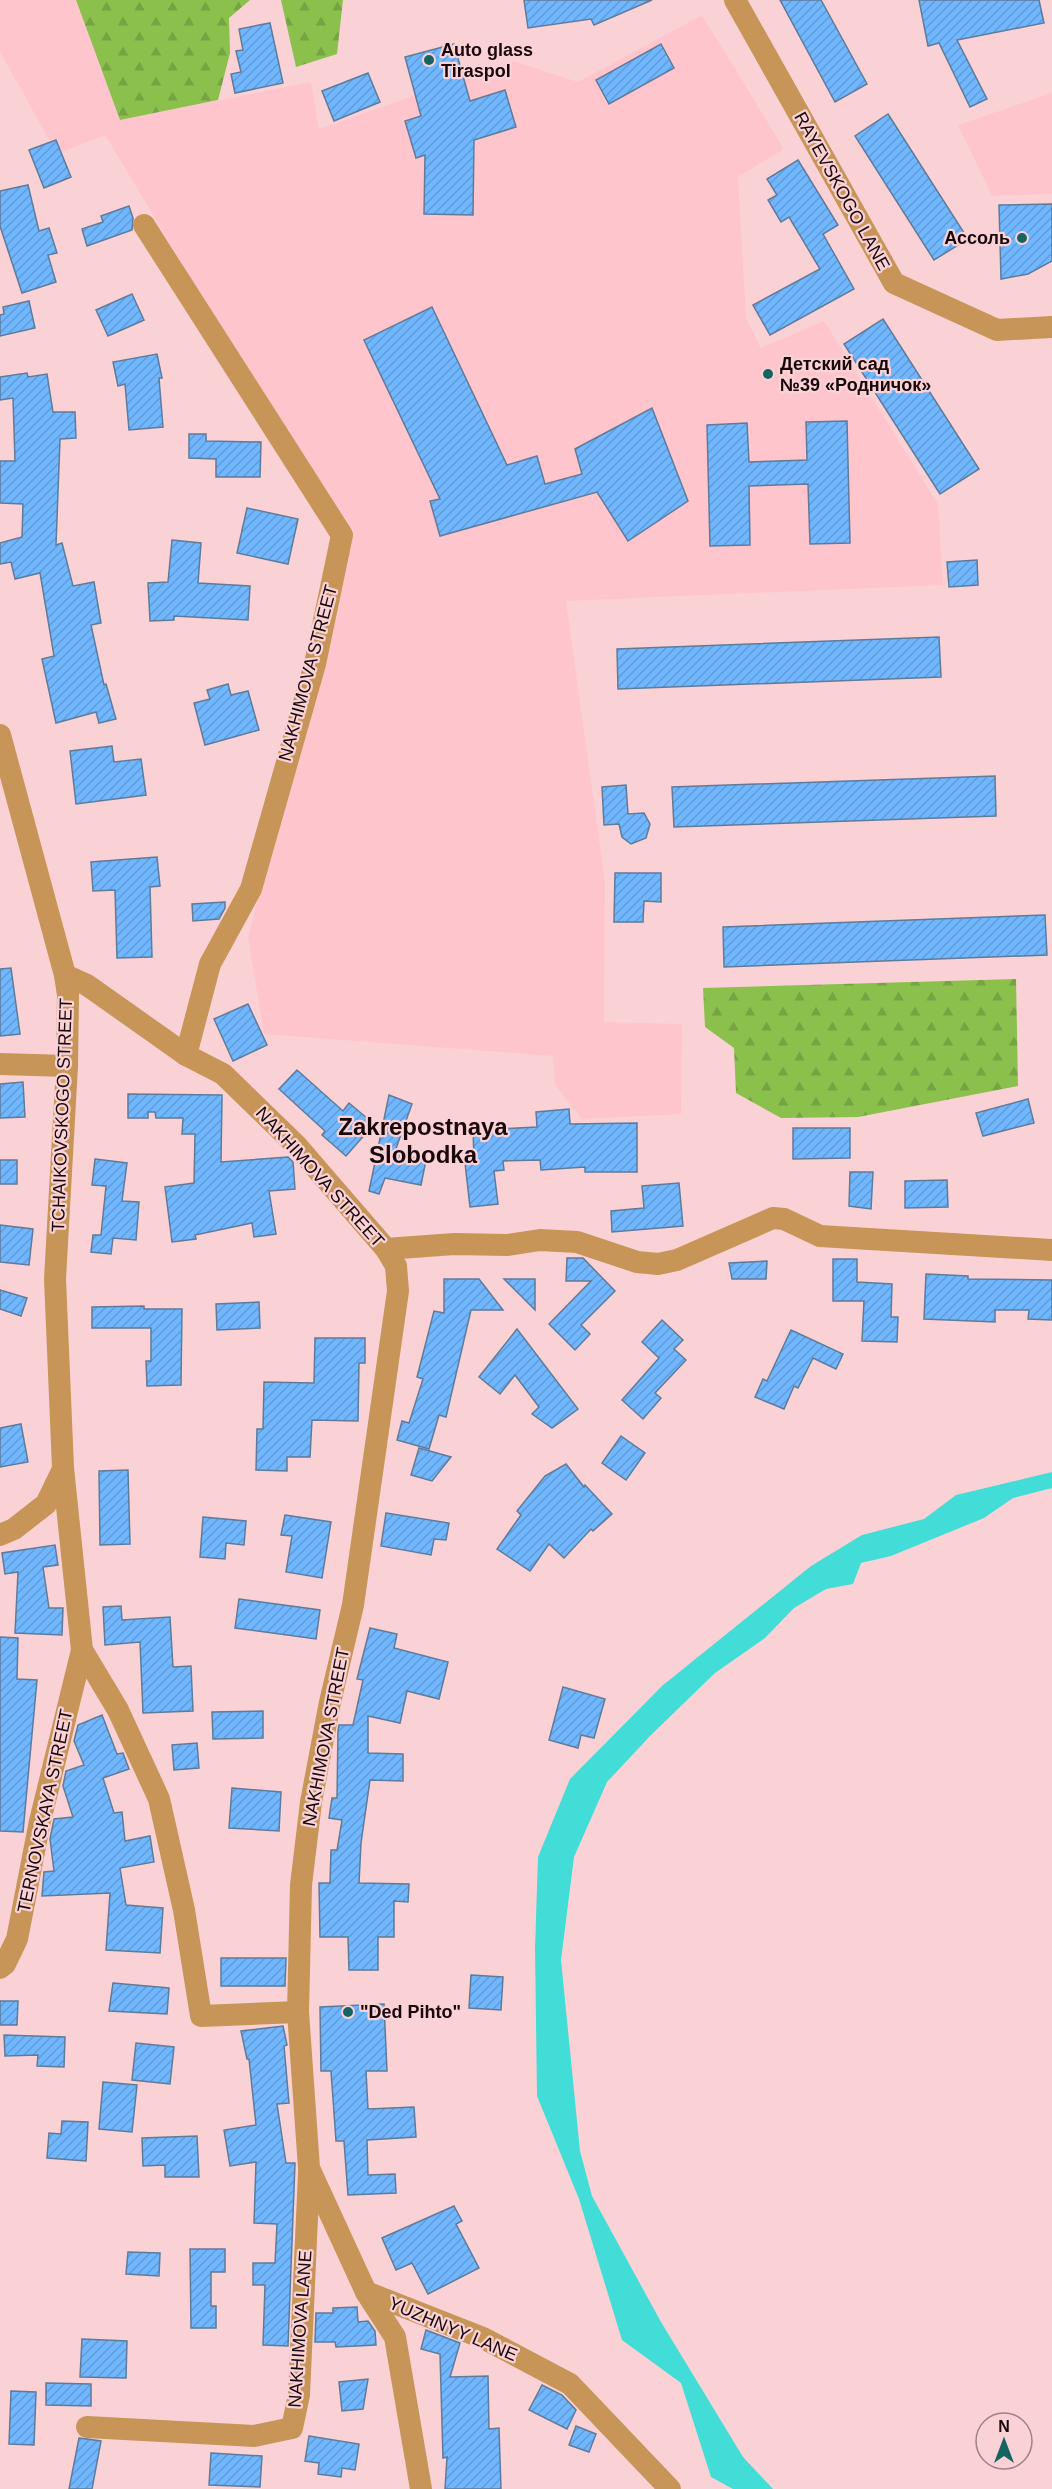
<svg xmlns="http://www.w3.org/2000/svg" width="1052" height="2489" font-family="Helvetica,sans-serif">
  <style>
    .built { fill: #ffc5cc }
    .forest { fill: url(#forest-firs) }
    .water { fill: #41ddd6 }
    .building { fill: url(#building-hatch); stroke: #5f7b99; stroke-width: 1.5 }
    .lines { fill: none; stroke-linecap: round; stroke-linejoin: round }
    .street { stroke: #c79558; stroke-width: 22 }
    .poi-dot { fill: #166461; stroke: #fad2d6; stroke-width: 2 }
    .labels { text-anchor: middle; stroke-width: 4.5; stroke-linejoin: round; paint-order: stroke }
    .poi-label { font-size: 18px; font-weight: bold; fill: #18080b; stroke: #fad2d6; text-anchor: start }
    .street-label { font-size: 18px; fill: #18080b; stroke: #fad2d6 }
    .district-label { font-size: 24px; font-weight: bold; fill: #18080b; stroke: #fad2d6 }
  </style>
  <defs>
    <pattern id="forest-firs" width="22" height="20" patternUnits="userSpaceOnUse" patternTransform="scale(1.5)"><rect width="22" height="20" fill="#8bc04d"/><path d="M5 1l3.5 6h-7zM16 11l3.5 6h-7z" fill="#77a442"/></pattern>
    <pattern id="building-hatch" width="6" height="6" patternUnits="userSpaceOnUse" patternTransform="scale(1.5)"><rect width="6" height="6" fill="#70b7ff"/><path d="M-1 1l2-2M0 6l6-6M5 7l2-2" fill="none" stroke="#609cd9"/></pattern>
  </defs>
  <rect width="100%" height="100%" fill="#fad2d6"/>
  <g class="built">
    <path d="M0 0H76L120 120 311 82 319 129 513 61 578 82 702 15 784 149 738 177 746 318 761 348 824 321 938 504 943 585 566 601 605 883 604 1022 682 1024 681 1114 582 1119 555 1085 553 1056 264 1034 248 937 353 530 237 355 105 135 57 154 0 52Z"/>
    <path d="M1052 93V194L992 196 958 125Z"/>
  </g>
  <g class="forest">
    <path d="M76 0H250L229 18 230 53 218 100 120 120Z"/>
    <path d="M281 0H343L337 54 296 67Z"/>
    <path d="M1016 979 1018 1086 858 1117 781 1118 736 1093 734 1048 705 1027 703 988Z"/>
  </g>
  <path class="water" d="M1052 1472V1488L1013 1498 984 1518 891 1556 861 1563 853 1584 826 1589 794 1608 765 1638 715 1673 651 1735 607 1782 574 1857 561 1960 580 2151 592 2196 661 2322 743 2457 773 2489H733L711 2477 681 2383 622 2340 579 2199 537 2096 535 1948 538 1857 570 1779 662 1686 811 1566 862 1535 924 1519 956 1495Z"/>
  <g class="building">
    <path d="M524 0H652L594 25 591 19 528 28Z"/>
    <path d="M780 0H821L867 84 835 102Z"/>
    <path d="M919 0H1039L1044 23 957 40 987 99 970 107 939 43 928 46Z"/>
    <path d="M270 23 283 83 235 93 231 74 241 72 236 51 243 50 239 29Z"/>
    <path d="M454 44 470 101 505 90 516 127 474 140 473 215 424 214 425 155 416 158 405 121 421 116 405 57Z"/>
    <path d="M661 44 674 68 609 104 596 80Z"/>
    <path d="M368 73 380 102 334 121 322 91Z"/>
    <path d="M888 114 968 239 934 260 855 136Z"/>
    <path d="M56 140 71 177 44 188 29 150Z"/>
    <path d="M798 160 838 225 823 234 854 289 770 335 753 305 820 269 789 217 781 222 768 200 777 195 767 179Z"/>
    <path d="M28 185 39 231 49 228 57 253 48 255 56 282 22 293 0 226V191Z"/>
    <path d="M1052 204V261L1028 274 1001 279 999 205Z"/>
    <path d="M129 206 133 218 132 230 87 246 82 229 103 222 101 216Z"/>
    <path d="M132 294 144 320 108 336 96 310Z"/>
    <path d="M29 301 35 328 0 336V315L4 314 3 307Z"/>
    <path d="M432 307 507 465 537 456 545 484 582 474 575 449 652 408 688 501 628 541 597 492 440 536 430 501 440 499 364 340Z"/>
    <path d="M883 319 979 469 940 494 844 344Z"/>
    <path d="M157 354 162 378H159L163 427 129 430 125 384 118 386 113 362Z"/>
    <path d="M27 373 28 377 47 374 53 412H75L76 438 60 439 56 545 62 543 73 586 94 582 101 623 91 625 104 685 106 684 116 719 99 723 96 712 56 723 42 659 54 656 40 573 15 579 11 562 0 564V543L22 537 23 504 0 503V461H15L13 398 0 400V377Z"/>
    <path d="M847 421 850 543 810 544 808 484 749 486 750 545 710 546 707 425 747 423 749 462 807 460 806 422Z"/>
    <path d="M189 434H206V441L261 442 260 477H216V459L189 458Z"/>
    <path d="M247 508 298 519 288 564 237 553Z"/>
    <path d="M172 540 201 543 198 583 250 586 248 620 174 616V620L150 621 148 583 168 582Z"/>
    <path d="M977 560 978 585 949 587 947 562Z"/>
    <path d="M939 637 941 677 618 689 617 649Z"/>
    <path d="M228 684 231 695 248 691 259 730 205 745 194 703 210 699 207 690Z"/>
    <path d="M112 746 114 762 141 759 146 795 76 804 70 751Z"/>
    <path d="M995 776 996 816 674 827 672 787Z"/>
    <path d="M626 785 628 814 644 813 650 824 646 838 631 844 622 837 619 824 604 825 602 787Z"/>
    <path d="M157 857 160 886 150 887 152 957 117 958 115 890 93 891 91 862Z"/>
    <path d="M615 873H661V902L644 901 643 922H614Z"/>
    <path d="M225 902V908L219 919 193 921 192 904Z"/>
    <path d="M1045 915 1047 955 724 967 723 927Z"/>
    <path d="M11 968 20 1034 0 1036V969Z"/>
    <path d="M248 1004 267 1045 233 1061 214 1019Z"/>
    <path d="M297 1070 343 1111 349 1103 374 1124 346 1156 322 1135 325 1131 279 1089Z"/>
    <path d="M23 1082 25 1117 0 1118V1084Z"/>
    <path d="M128 1094 222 1095 221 1162 288 1157 293 1162 295 1189 269 1191 276 1234 254 1237 252 1223 195 1235 196 1239 172 1242 165 1187 194 1183 195 1134H182L183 1118H156L155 1112H148V1118H128Z"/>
    <path d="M389 1095 412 1104 394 1154 426 1160 421 1185 385 1178 379 1194 369 1191Z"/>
    <path d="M1028 1099 1034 1123 983 1136 976 1113Z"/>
    <path d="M569 1109 570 1124 637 1123V1172H585V1167L541 1170 540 1160 503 1161 504 1170 494 1171 498 1204 470 1207 465 1163 474 1162 473 1127 495 1126V1129L537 1127 536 1112Z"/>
    <path d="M793 1128H850V1158L793 1159Z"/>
    <path d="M95 1159 127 1163 122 1201 139 1202 136 1240 113 1238 111 1254 91 1252 93 1235H101L106 1186 92 1185Z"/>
    <rect x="0" y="1160" width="17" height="24"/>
    <path d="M850 1172H873L871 1209 849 1206Z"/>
    <path d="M947 1180 948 1207 905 1208V1181Z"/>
    <path d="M679 1183 683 1226 612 1232 611 1211 644 1208 642 1186Z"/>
    <path d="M0 1225 33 1229 29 1265 0 1262Z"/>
    <path d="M567 1258H583L615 1291 581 1325 590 1334 575 1350 549 1324 591 1281H566Z"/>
    <path d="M833 1259H857V1282L892 1284 891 1317H898L897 1342 862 1341 864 1301H833Z"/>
    <path d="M767 1261 766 1279H732L729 1263Z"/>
    <path d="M926 1274 968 1276V1279L1052 1280V1320L1028 1319 1029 1310H995V1322L924 1319Z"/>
    <path d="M444 1279H479L503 1310H471L446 1417 439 1415 429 1449 397 1440 402 1421 409 1423 423 1379 417 1377 434 1311 444 1313Z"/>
    <path d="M504 1279H535V1310Z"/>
    <path d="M0 1290 27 1298 21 1316 0 1309Z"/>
    <path d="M259 1302 260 1328 217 1330 216 1304Z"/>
    <path d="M144 1306V1309H182L181 1385 147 1386 146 1361H151V1328H92V1307Z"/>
    <path d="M662 1320 683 1340 674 1349 686 1360 655 1393 661 1398 643 1419 622 1400 659 1358 642 1342Z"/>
    <path d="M517 1329 578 1409 552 1428 532 1414 539 1407 515 1375 500 1394 479 1377Z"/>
    <path d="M791 1330 843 1354 836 1369 813 1358 798 1388 794 1386 784 1409 755 1397 763 1379 767 1381Z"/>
    <path d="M315 1338H365V1363H359L358 1421 312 1420 310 1457H287V1471L256 1470 257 1429H263L264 1382 314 1383Z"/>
    <path d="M21 1424 28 1462 0 1467V1428Z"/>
    <path d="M621 1436 645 1453 626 1480 602 1463Z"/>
    <path d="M419 1448 451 1457 432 1481 411 1475Z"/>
    <path d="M566 1464 584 1487 585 1485 612 1514 593 1531 591 1529 564 1558 549 1544 530 1571 497 1549 521 1515 517 1511 545 1476Z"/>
    <path d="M128 1470 130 1544 100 1545 99 1471Z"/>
    <path d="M386 1513 449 1523 446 1540 434 1539 431 1555 381 1546Z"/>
    <path d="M285 1515 331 1522 322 1578 286 1572 292 1536 281 1535Z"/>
    <path d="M203 1517 246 1521 244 1545 226 1543 225 1559 200 1557Z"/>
    <path d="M55 1545 58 1565 43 1567 49 1608H63L62 1635 15 1633 18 1572 5 1574 2 1553Z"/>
    <path d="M239 1599 320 1610 316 1639 235 1628Z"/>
    <path d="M121 1606 122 1620 170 1617 173 1667 191 1666 193 1711 143 1713 140 1642 105 1645 103 1607Z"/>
    <path d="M370 1628 397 1634 394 1648 448 1662 439 1699 407 1691 400 1723 368 1716V1753L403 1754V1781L370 1780 361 1843 359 1883 409 1884 408 1902 394 1901V1937H378V1970H349L348 1937H320L319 1883H330L331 1850H337L342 1820 329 1818 332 1798H337L338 1731 339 1725H353L363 1680 357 1679Z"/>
    <path d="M0 1637 18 1638 17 1679 37 1680 23 1832 0 1831Z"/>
    <path d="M563 1687 605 1699 594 1738 581 1735 578 1748 549 1740Z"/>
    <path d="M263 1711V1738L213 1739 212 1712Z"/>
    <path d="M102 1715 117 1754 123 1753 129 1769 103 1778 114 1813 122 1812 125 1841 150 1836 154 1862 120 1868 126 1905 163 1908 160 1953 106 1950 110 1893 42 1896 44 1872 54 1871 50 1839 54 1819 73 1817 63 1786 66 1771 84 1765 74 1741 78 1725Z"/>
    <path d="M197 1743 199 1768 174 1770 172 1745Z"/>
    <path d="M232 1788 281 1792 279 1831 229 1828Z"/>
    <path d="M221 1958H286L285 1986H221Z"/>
    <path d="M471 1975 503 1977 501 2010 469 2008Z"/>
    <path d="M113 1983 169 1988 167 2014 109 2011Z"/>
    <path d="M0 2001H18L17 2025H0Z"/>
    <path d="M384 2004 387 2071H366L368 2109 414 2107 416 2137 367 2140 368 2175 395 2174 396 2193 348 2195 344 2141H336L331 2071H321L320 2007Z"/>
    <path d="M283 2026 287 2045 284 2046 289 2103 277 2104 286 2163H295L288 2346 263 2345 265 2285H253V2263H275L277 2224 254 2223 256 2162 230 2166 224 2130 256 2125 249 2059H247L241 2031Z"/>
    <path d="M4 2035 65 2037 64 2067 37 2066 38 2055 5 2056Z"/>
    <path d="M136 2043 174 2047 170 2084 132 2080Z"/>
    <path d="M103 2082 137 2085 132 2132 99 2129Z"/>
    <path d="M62 2121 88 2122 86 2161 47 2158 49 2133 61 2134Z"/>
    <path d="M197 2136 199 2177H165V2165L143 2166 142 2138Z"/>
    <path d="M454 2206 462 2221 456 2224 479 2268 428 2294 412 2263 396 2270 382 2238Z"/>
    <path d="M190 2249H225V2272H211V2306H216V2328H191Z"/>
    <path d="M128 2252 160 2253 159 2276 126 2274Z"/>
    <path d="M357 2307 358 2322 368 2321 375 2331 376 2345 336 2347 335 2342H315L316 2313H333V2308Z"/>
    <path d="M426 2330 460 2343 450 2377 488 2376 489 2429 499 2428 501 2489H445L447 2457 443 2458 440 2354 421 2349Z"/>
    <path d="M82 2339 127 2341 126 2378 80 2377Z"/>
    <path d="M368 2379 363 2409 342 2411 339 2382Z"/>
    <path d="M46 2383 91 2384V2406L46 2405Z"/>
    <path d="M542 2385 562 2395 576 2410 567 2429 529 2410Z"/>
    <path d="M11 2391 36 2392 34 2445 9 2444Z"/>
    <path d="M576 2426 596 2434 589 2452 569 2445Z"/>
    <path d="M309 2436 359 2444 355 2470 342 2468 341 2477 318 2474 319 2463 305 2461Z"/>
    <path d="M79 2438 101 2441 92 2489H69Z"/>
    <path d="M211 2453 262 2456 260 2487 209 2485Z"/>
  </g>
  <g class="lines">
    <g class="street">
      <path d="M735 0 894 283 997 330 1052 327"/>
      <path d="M144 225 342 535 315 664 251 889 210 964 186 1055"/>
      <path d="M0 735 65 975 68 995 67 1066 55 1279 63 1468 82 1650 118 1710 159 1799 184 1910 201 2016 298 2012"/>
      <path d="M65 975 87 985 186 1055 223 1074 297 1146 386 1249 396 1266 398 1291 353 1605 330 1702 311 1802 301 1885 298 2012 309 2168 366 2292 395 2337 421 2489"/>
      <path d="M0 1064 67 1066"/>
      <path d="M386 1249 454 1244 508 1245 540 1240 577 1242 637 1262 658 1264 677 1260 773 1218 784 1219 820 1236 1052 1250"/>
      <path d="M0 1535 14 1529 46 1504 63 1469"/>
      <path d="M0 1968 5 1964 17 1939 40 1821 82 1650"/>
      <path d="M366 2292 483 2338 570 2384 670 2489"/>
      <path d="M87 2427 254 2436 292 2428 299 2395 309 2173"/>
    </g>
  </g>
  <g class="poi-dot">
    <circle cx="429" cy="60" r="6"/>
    <circle cx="1022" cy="238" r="6"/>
    <circle cx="768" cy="374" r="6"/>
    <circle cx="348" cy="2012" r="6"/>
  </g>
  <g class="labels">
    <g class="poi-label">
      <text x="441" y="56">Auto glass<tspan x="441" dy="21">Tiraspol</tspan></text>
      <text x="1010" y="244" text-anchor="end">Ассоль</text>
      <text x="780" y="370">Детский сад<tspan x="780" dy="21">№39 «Родничок»</tspan></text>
      <text x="360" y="2018">"Ded Pihto"</text>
    </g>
    <g class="street-label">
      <text transform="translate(842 191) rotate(61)" y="6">RAYEVSKOGO LANE</text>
      <text transform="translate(308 673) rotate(-75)" y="6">NAKHIMOVA STREET</text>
      <text transform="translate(62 1115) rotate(-88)" y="6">TCHAIKOVSKOGO STREET</text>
      <text transform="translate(320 1177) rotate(48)" y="6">NAKHIMOVA STREET</text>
      <text transform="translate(326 1737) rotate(-79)" y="6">NAKHIMOVA STREET</text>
      <text transform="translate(45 1811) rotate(-78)" y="6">TERNOVSKAYA STREET</text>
      <text transform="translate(300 2329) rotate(-86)" y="6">NAKHIMOVA LANE</text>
      <text transform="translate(453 2329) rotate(23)" y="6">YUZHNYY LANE</text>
    </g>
    <g class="district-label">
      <text x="423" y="1135">Zakrepostnaya<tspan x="423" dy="28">Slobodka</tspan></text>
    </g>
  </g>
  <g transform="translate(1004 2441)"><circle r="28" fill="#fad2d6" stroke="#a08185" stroke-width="1.5"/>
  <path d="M0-4.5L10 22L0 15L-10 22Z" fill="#166461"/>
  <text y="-9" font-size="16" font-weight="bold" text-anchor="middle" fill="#18080b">N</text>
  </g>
</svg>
